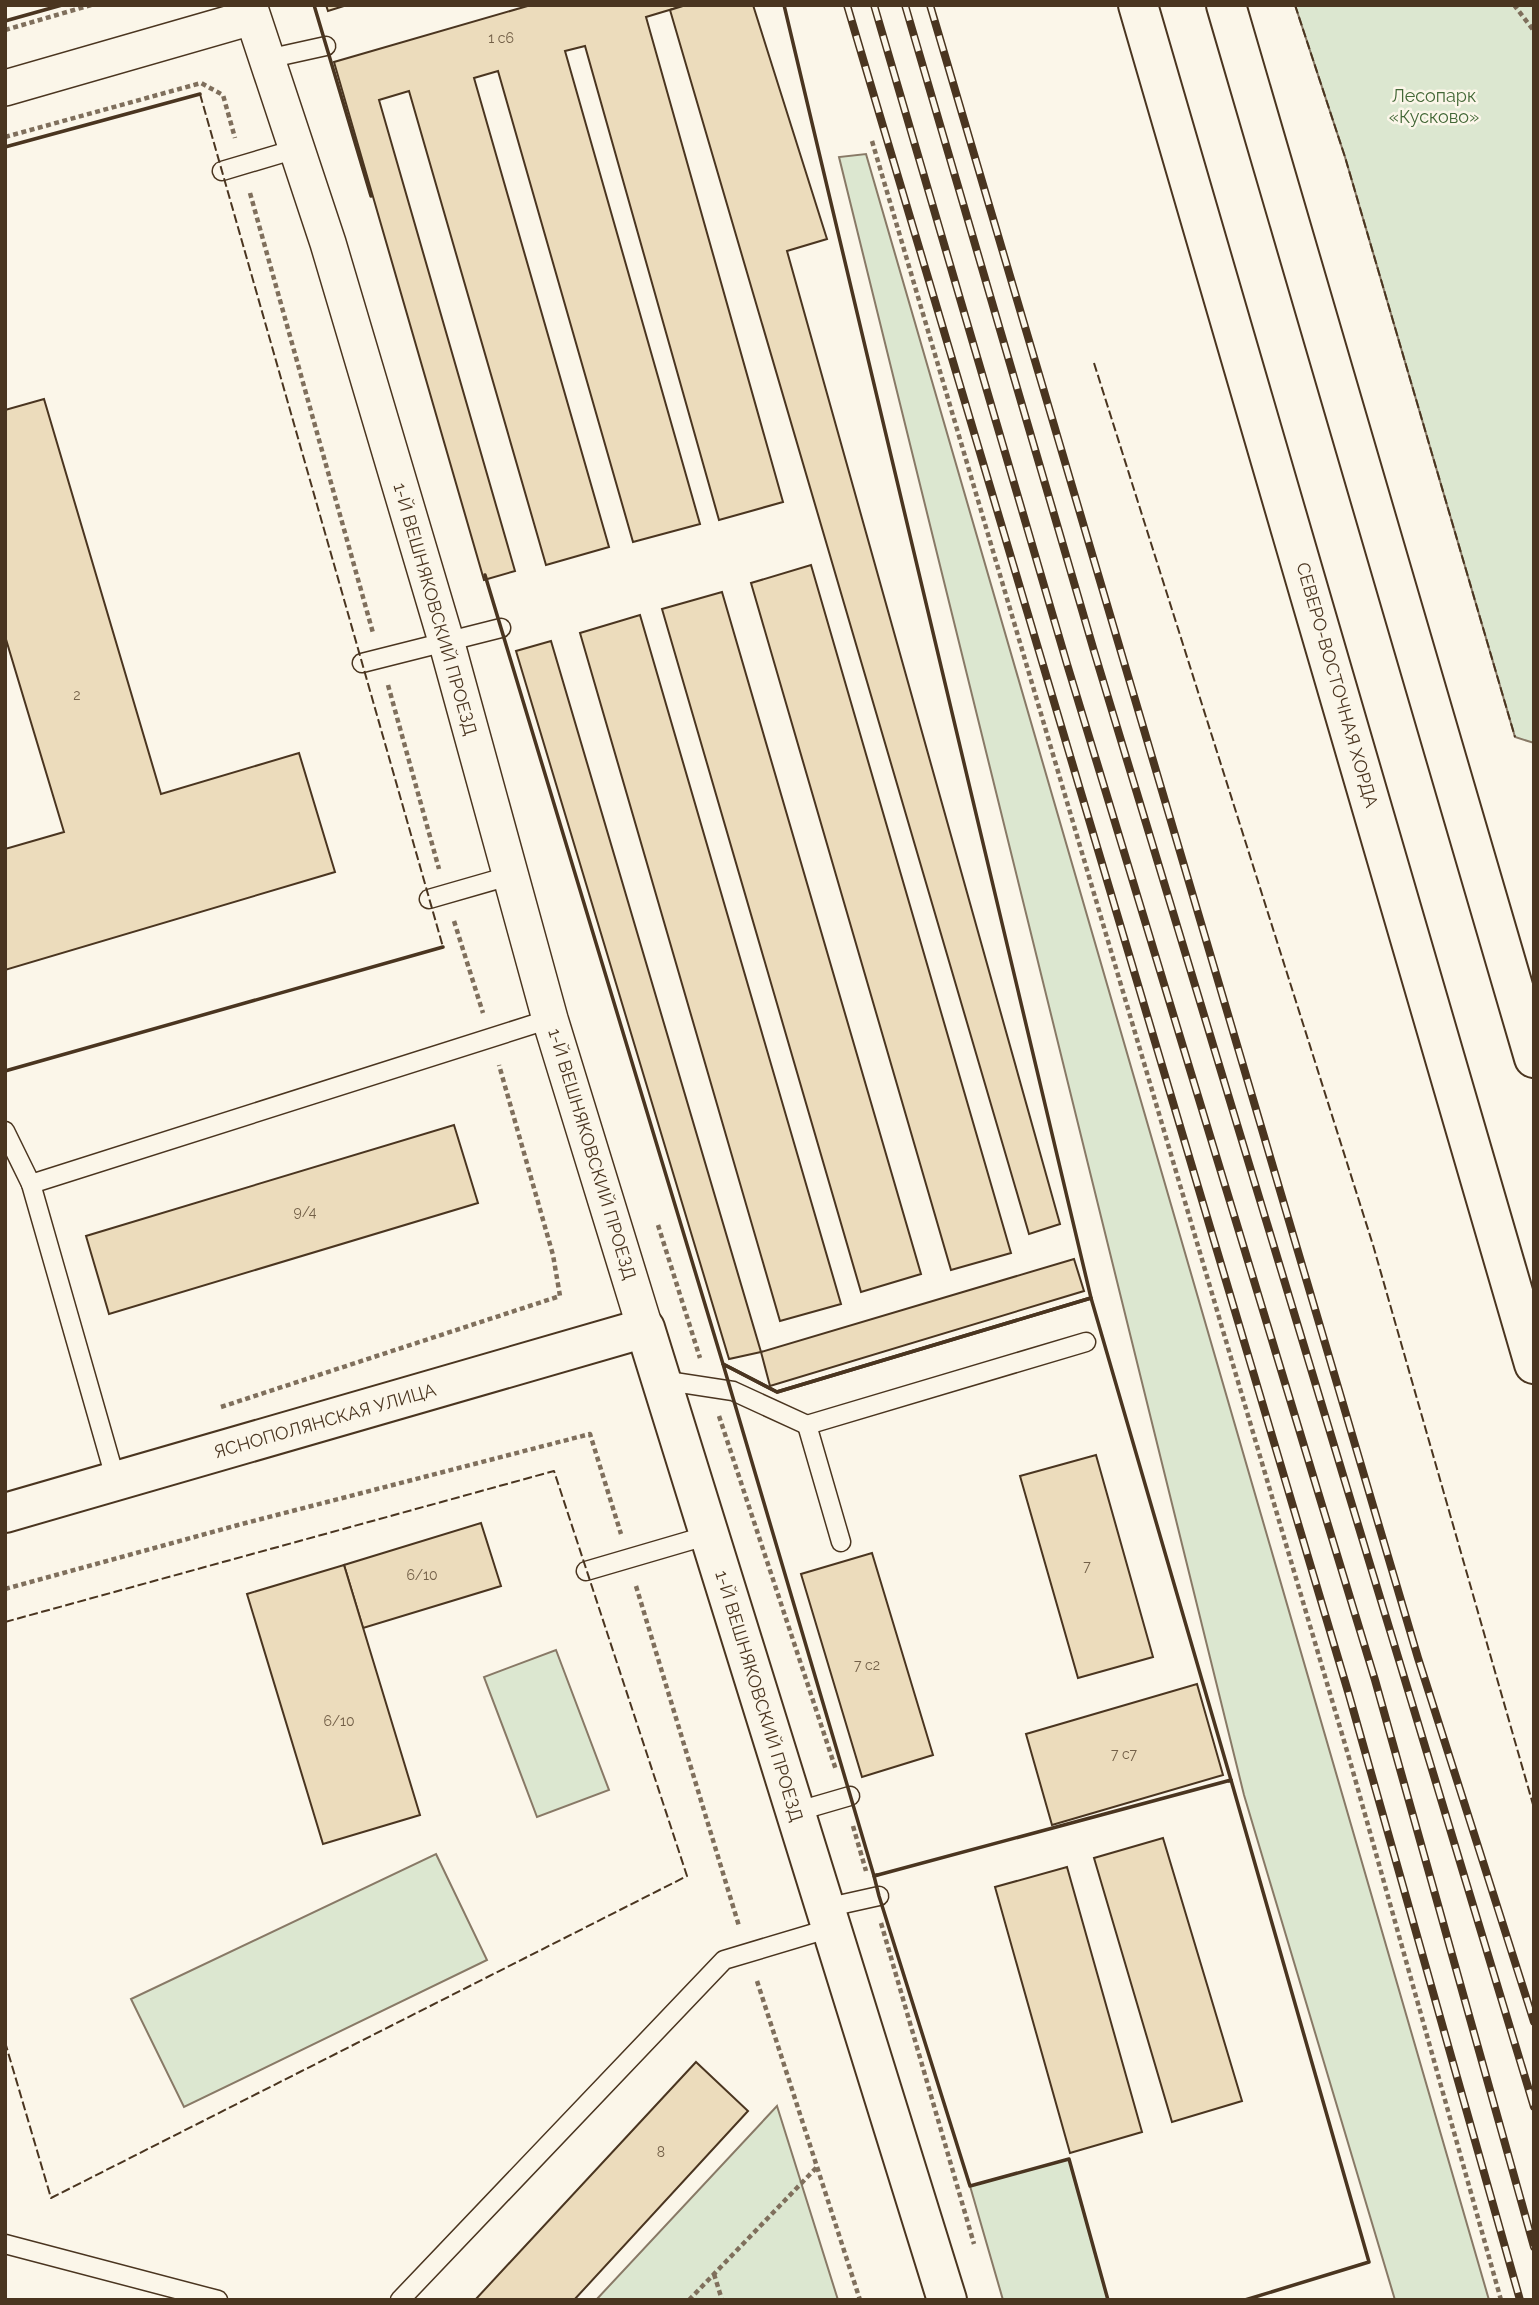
<svg xmlns="http://www.w3.org/2000/svg" width="1539" height="2305" font-family="Raleway,sans-serif">
  <style>
    .green { fill: #dce7d0; stroke: #887966; stroke-width: 2 }
    .building { fill: #ecdcbc; stroke: #4a3520; stroke-width: 2 }
    .lines { fill: none; stroke-linecap: round; stroke-linejoin: round }
    .lane-casing { stroke: #4a3520; stroke-width: 21 }
    .street-casing { stroke: #4a3520; stroke-width: 38 }
    .secondary-casing { stroke: #4a3520; stroke-width: 42 }
    .primary-casing { stroke: #4a3520; stroke-width: 42 }
    .path { stroke: #7f6f5c; stroke-width: 4.5; stroke-dasharray: 5 3.5; stroke-linecap: butt }
    .lane { stroke: #fbf6e9; stroke-width: 18 }
    .street { stroke: #fbf6e9; stroke-width: 35 }
    .secondary { stroke: #fbf6e9; stroke-width: 38 }
    .primary { stroke: #fbf6e9; stroke-width: 38 }
    .rail-casing { stroke: #4a3520; stroke-width: 8 }
    .rail { stroke: #fbf6e9; stroke-width: 5; stroke-dasharray: 16; stroke-linecap: butt }
    .fence { stroke: #4a3520; stroke-width: 2; stroke-dasharray: 9 3.5; stroke-linecap: butt }
    .wall { stroke: #4a3520; stroke-width: 3.5 }
    .labels { text-anchor: middle; stroke-width: 5; stroke-linejoin: round; paint-order: stroke }
    .number-label { font-size: 14px; fill: #725f47 }
    .park-label { font-size: 18px; fill: #436837; stroke: #fbf6e9 }
    .street-label { font-size: 18px; fill: #4a3520; stroke: #fbf6e9 }
  </style>
  <rect width="100%" height="100%" fill="#fbf6e9"/>
  <g class="green">
    <path d="M1295 5H1534V743L1515 737 1345 157Z"/>
    <path d="M866 154 1489 2300H1395L1244 1795 839 157Z"/>
    <path d="M556 1650 609 1790 537 1817 484 1677Z"/>
    <path d="M436 1854 487 1960 184 2107 131 1999Z"/>
    <path d="M777 2106 838 2300H596Z"/>
    <path d="M1069 2159 1108 2300H1003L970 2186Z"/>
  </g>
  <g class="building">
    <path d="M326 5H347L328 11Z"/>
    <path d="M531 5H686L646 17 783 502 719 520 585 46 565 51 700 524 633 542 498 71 474 78 609 547 546 565 409 91 379 100 515 571 484 580 334 62Z"/>
    <path d="M686 5H753L827 239 787 251 1060 1224 1029 1234 670 10Z"/>
    <path d="M44 399 161 794 299 753 335 872 5 970V849L64 832 5 636V410Z"/>
    <path d="M811 565 1011 1253 951 1270 751 583Z"/>
    <path d="M722 592 921 1274 861 1292 662 609Z"/>
    <path d="M640 615 841 1304 780 1321 580 633Z"/>
    <path d="M551 641 761 1352 729 1359 516 651Z"/>
    <path d="M454 1125 478 1203 109 1314 86 1236Z"/>
    <path d="M1074 1259 1084 1291 770 1386 761 1352Z"/>
    <path d="M1096 1455 1153 1657 1078 1678 1020 1476Z"/>
    <path d="M481 1523 501 1586 363 1628 344 1565Z"/>
    <path d="M872 1553 933 1755 862 1777 801 1574Z"/>
    <path d="M344 1565 420 1815 323 1844 247 1594Z"/>
    <path d="M1197 1684 1223 1775 1052 1825 1026 1734Z"/>
    <path d="M1163 1838 1242 2101 1172 2122 1094 1858Z"/>
    <path d="M1067 1867 1142 2132 1070 2153 995 1887Z"/>
    <path d="M696 2062 748 2111 574 2300H475Z"/>
  </g>
  <g class="lines">
    <g class="lane-casing">
      <g id="lane">
        <path d="M267 59 326 46"/>
        <path d="M222 171 296 149"/>
        <path d="M362 663 501 628"/>
        <path d="M429 899 509 876"/>
        <path d="M5 1131 31 1184"/>
        <path d="M661 1380 733 1391 807 1425 1086 1342"/>
        <path d="M807 1425 841 1542"/>
        <path d="M116 1481 31 1184 550 1019"/>
        <path d="M586 1571 709 1535"/>
        <path d="M795 1812 850 1796"/>
        <path d="M825 1908 879 1896"/>
        <path d="M5 2244 218 2300"/>
        <path d="M400 2300 724 1960 831 1928"/>
      </g>
    </g>
    <g class="street-casing">
      <g id="street">
        <path d="M249 5 328 243 447 644 550 1019 645 1328"/>
        <path d="M5 88 252 17"/>
      </g>
    </g>
    <g class="secondary-casing">
      <path id="secondary" d="M5 1513 645 1328 947 2300"/>
    </g>
    <g class="primary-casing">
      <g id="primary">
        <path d="M1138 5 1534 1364"/>
        <path d="M1226 5 1534 1058"/>
      </g>
    </g>
    <g class="path">
      <path d="M1514 5 1534 31"/>
      <path d="M5 30 91 5"/>
      <path d="M5 137 201 83 223 95 235 138"/>
      <path d="M872 141 1352 1768 1501 2300"/>
      <path d="M250 193 373 633"/>
      <path d="M388 685 439 869"/>
      <path d="M454 921 483 1013"/>
      <path d="M658 1225 700 1358"/>
      <path d="M221 1407 560 1296 553 1255 499 1065"/>
      <path d="M719 1416 836 1770"/>
      <path d="M636 1586 739 1926"/>
      <path d="M5 1589 238 1525 590 1434 621 1534"/>
      <path d="M853 1826 866 1871"/>
      <path d="M881 1923 974 2244"/>
      <path d="M757 1981 860 2300"/>
      <path d="M714 2274 722 2300"/>
      <path d="M689 2300 818 2166"/>
    </g>
    <use href="#lane" class="lane"/>
    <use href="#street" class="street"/>
    <use href="#secondary" class="secondary"/>
    <use href="#primary" class="primary"/>
    <g class="rail-casing">
      <g id="rail">
        <path d="M847 5 1349 1695 1520 2300"/>
        <path d="M874 5 1067 664 1375 1680 1534 2247"/>
        <path d="M905 5 1094 651 1534 2107"/>
        <path d="M930 5 1418 1658 1534 2022"/>
      </g>
    </g>
    <use href="#rail" class="rail"/>
    <g class="fence">
      <path d="M1295 5 1345 157 1515 737"/>
      <path d="M200 94 443 947"/>
      <path d="M1094 363 1373 1245 1534 1808"/>
      <path d="M5 1622 554 1471 687 1876 51 2198 5 2042"/>
    </g>
    <g class="wall">
      <path d="M314 5 371 196"/>
      <path d="M5 21 62 5"/>
      <path d="M5 147 200 94"/>
      <path d="M485 575 723 1364 777 1392 1091 1298 784 5"/>
      <path d="M5 1071 443 947"/>
      <path d="M1091 1298 1231 1780 874 1876 723 1364 777 1392Z"/>
      <path d="M1229 1781 1231 1780 1369 2262 1245 2300"/>
      <path d="M877 1875 874 1876 879 1896 970 2186 1069 2159 1108 2300"/>
    </g>
  </g>
  <g class="labels">
    <g class="number-label">
      <text x="501" y="43">1 с6</text>
      <text x="77" y="700">2</text>
      <text x="305" y="1217">9/4</text>
      <text x="1087" y="1571">7</text>
      <text x="422" y="1580">6/10</text>
      <text x="867" y="1670">7 с2</text>
      <text x="339" y="1726">6/10</text>
      <text x="1124" y="1759">7 с7</text>
      <text x="661" y="2157">8</text>
    </g>
    <g class="park-label">
      <text x="1434" y="102">Лесопарк<tspan x="1434" dy="21">«Кусково»</tspan></text>
    </g>
    <g class="street-label">
      <text transform="translate(435 609) rotate(74)" y="6">1-Й ВЕШНЯКОВСКИЙ ПРОЕЗД</text>
      <text transform="translate(1337 685) rotate(74)" y="6">СЕВЕРО-ВОСТОЧНАЯ ХОРДА</text>
      <text transform="translate(592 1154) rotate(73)" y="6">1-Й ВЕШНЯКОВСКИЙ ПРОЕЗД</text>
      <text transform="translate(325 1421) rotate(-16)" y="6">ЯСНОПОЛЯНСКАЯ УЛИЦА</text>
      <text transform="translate(759 1696) rotate(73)" y="6">1-Й ВЕШНЯКОВСКИЙ ПРОЕЗД</text>
    </g>
  </g>
  <rect width="1539" height="2305" fill="none" stroke="#4a3520" stroke-width="14"/>
</svg>
